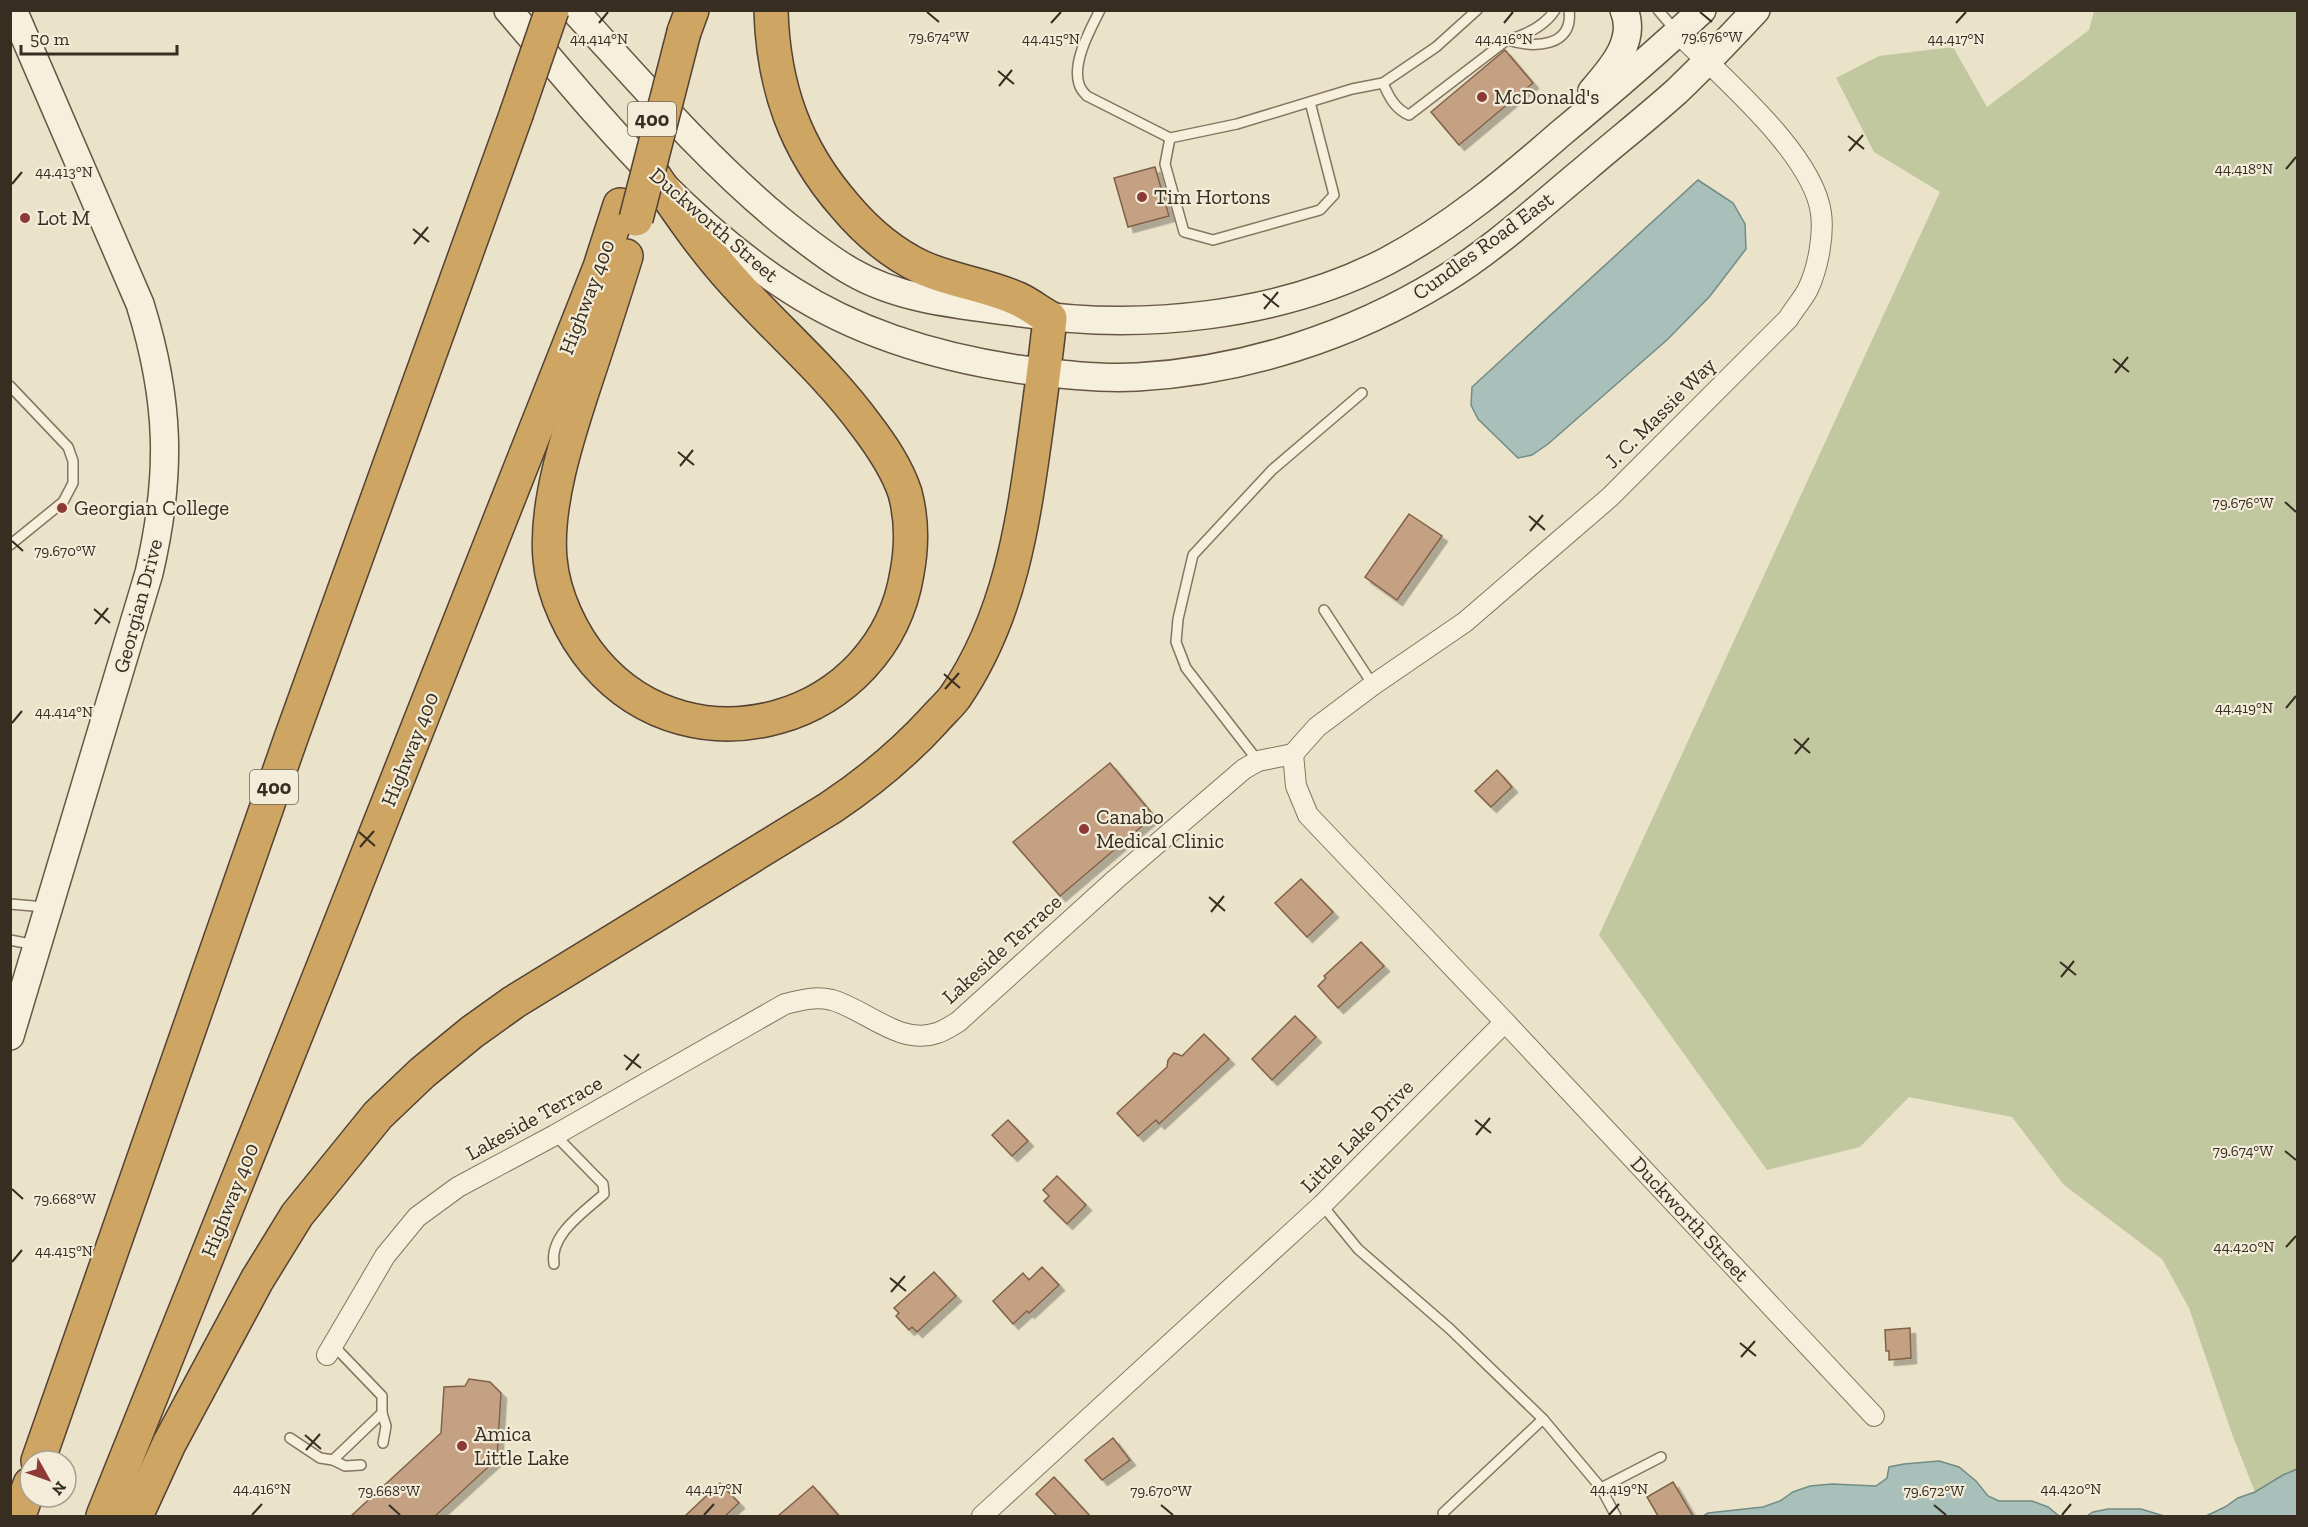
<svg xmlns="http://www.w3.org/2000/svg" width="2308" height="1527" font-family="'Zilla Slab',serif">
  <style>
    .green { fill: #c1c79e }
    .water { fill: #a9bfb9; stroke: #718c87; stroke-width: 1.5 }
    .building { fill: #c4a183; stroke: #816148; stroke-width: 1.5; filter: url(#shadow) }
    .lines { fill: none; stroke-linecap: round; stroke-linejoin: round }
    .service-casing { stroke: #857560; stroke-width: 12 }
    .minor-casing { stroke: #857560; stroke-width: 22 }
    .secondary-casing { stroke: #665643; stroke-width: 30 }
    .motorway-casing { stroke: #534333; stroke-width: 36 }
    .service { stroke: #f6efdc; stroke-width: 9 }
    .minor { stroke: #f6efdc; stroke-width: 20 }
    .secondary { stroke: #f6efdc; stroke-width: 27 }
    .motorway { stroke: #cfa564; stroke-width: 33 }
    .motorway-bridge-casing { stroke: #534333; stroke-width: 36; stroke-linecap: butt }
    .motorway-bridge { stroke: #cfa564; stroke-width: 33 }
    .ticks { fill: none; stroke: #372d21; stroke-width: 2 }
    .poi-dot { fill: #8d3936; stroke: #f2ecd8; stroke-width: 2 }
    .labels { text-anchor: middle; stroke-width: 4.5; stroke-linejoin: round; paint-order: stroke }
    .shield { fill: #f2ecd8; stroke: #6f6658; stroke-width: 1.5 }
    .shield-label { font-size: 20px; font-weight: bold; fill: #372d21 }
    .poi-label { font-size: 21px; fill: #372d21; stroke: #f2ecd8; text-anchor: start }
    .street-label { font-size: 21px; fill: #372d21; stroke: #f2ecd8 }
    .ticks-label { font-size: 15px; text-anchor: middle; fill: #372d21; stroke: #f2ecd8; stroke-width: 4.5; stroke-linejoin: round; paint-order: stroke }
  </style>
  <defs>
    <filter id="shadow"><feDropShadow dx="5.5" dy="5.5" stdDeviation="0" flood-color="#0004"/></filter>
  </defs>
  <rect width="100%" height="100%" fill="#eae2c9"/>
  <path class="green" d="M2094 11H2297V1469L2283 1475 2255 1492 2232 1434 2189 1308 2162 1259 2064 1185 2012 1117 1909 1097 1860 1147 1767 1170 1599 935 1940 192 1874 152 1836 78 1879 56 1953 47 1987 107 2089 30Z"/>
  <g class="water">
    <path d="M1698 180 1733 203 1745 224 1746 249 1710 296 1668 339 1548 444 1532 455 1518 458 1478 419 1471 405 1472 387Z"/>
    <path d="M1939 1461 1959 1467 1976 1481 1988 1496 1999 1501H2032L2048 1507 2059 1516H1703L1708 1513 1763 1507 1780 1501 1793 1492 1810 1486 1832 1484 1876 1486 1887 1478 1889 1467 1904 1464Z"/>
    <path d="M2297 1469V1516H2206L2225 1507 2238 1498 2255 1492 2283 1475Z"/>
    <path d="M2108 1509H2141L2164 1516H2087L2093 1512Z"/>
  </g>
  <g class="building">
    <path d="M1505 50 1533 83 1459 145 1431 112Z"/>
    <path d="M1155 167 1169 216 1128 227 1114 178Z"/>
    <path d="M1409 514 1442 536 1397 600 1365 577Z"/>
    <path d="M1110 763 1154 816 1060 896 1013 842Z"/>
    <path d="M1497 770 1512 787 1491 807 1475 791Z"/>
    <path d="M1301 879 1333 912 1307 937 1275 903Z"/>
    <path d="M1361 942 1384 966 1338 1008 1318 986 1326 978 1324 976Z"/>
    <path d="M1295 1016 1316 1037 1272 1080 1252 1059Z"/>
    <path d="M1204 1034 1229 1059 1159 1124 1156 1120 1138 1136 1117 1113 1167 1067 1168 1060 1174 1053 1182 1056Z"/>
    <path d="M1008 1120 1028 1141 1012 1156 992 1135Z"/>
    <path d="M1057 1176 1086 1205 1067 1224 1044 1201 1049 1196 1043 1190Z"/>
    <path d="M1042 1267 1059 1285 1029 1313 1027 1311 1013 1324 993 1301 1023 1273 1029 1280Z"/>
    <path d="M934 1272 956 1296 917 1332 912 1327 909 1330 896 1316 899 1313 894 1308Z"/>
    <path d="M1910 1328 1911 1358 1889 1360V1351H1886L1885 1330Z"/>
    <path d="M469 1379 490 1382 501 1393 497 1459 435 1516H351L441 1433 444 1387 465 1386Z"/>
    <path d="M1113 1438 1130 1460 1102 1480 1085 1460Z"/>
    <path d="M1054 1477 1090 1516H1057L1036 1494Z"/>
    <path d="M1673 1482 1693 1516H1658L1647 1497Z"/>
    <path d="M720 1483 739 1503 725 1516H685Z"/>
    <path d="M813 1486 839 1516H778Z"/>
  </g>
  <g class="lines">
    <g class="service-casing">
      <g id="service">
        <path d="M1100 10C1090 30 1072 62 1079 84 1080 88 1084 93 1087 96L1170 138 1237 124 1352 89 1383 83 1436 47 1477 10"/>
        <path d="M1658 10 1676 31"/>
        <path d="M1508 40C1533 48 1574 48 1569 10"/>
        <path d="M1383 83C1389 97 1395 109 1409 115L1507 40C1526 35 1544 27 1555 10"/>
        <path d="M1170 138 1165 164 1184 232 1213 240 1320 210 1334 195 1310 102"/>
        <path d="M10 386 68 447 73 461V483L63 502 10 545"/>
        <path d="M1324 610 1373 685"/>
        <path d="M1258 761 1186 668 1176 642 1178 619 1193 555 1272 470 1362 393"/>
        <path d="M10 904 45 907"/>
        <path d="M10 940 35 945"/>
        <path d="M1322 1205 1358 1249 1450 1329 1543 1419 1601 1488 1616 1516"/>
        <path d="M554 1264C549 1235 584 1212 604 1194L603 1184 555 1135"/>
        <path d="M382 1413 386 1426 383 1443"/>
        <path d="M290 1438 320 1458 333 1460 382 1413V1396L333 1345"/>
        <path d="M333 1460 345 1466 361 1465"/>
        <path d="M1601 1488 1661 1457"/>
        <path d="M1443 1513 1543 1419"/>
      </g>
    </g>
    <g class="minor-casing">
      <g id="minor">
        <path d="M1293 754 1317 727 1373 685 1465 622 1610 497 1788 319C1794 309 1803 299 1808 289 1818 268 1824 236 1821 213 1813 153 1720 76 1678 33"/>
        <path d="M1293 754 1296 786 1308 815 1505 1022 1874 1416"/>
        <path d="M327 1355 385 1256 417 1217 458 1187 555 1135 785 1004C801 1000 815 996 832 1000 865 1009 900 1046 937 1033 944 1031 951 1026 958 1022L1116 879 1244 769 1258 761 1293 754"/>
        <path d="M982 1516 1322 1205 1505 1022"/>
      </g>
    </g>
    <g class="secondary-casing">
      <g id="secondary">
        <path d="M508 10C594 110 679 219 791 290 859 334 938 357 1017 369 1056 374 1098 379 1137 377 1244 371 1352 336 1443 280 1494 249 1539 207 1585 169 1615 143 1647 118 1677 91 1704 65 1730 38 1756 10"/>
        <path d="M574 10C641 83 705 158 781 221 804 239 827 258 852 272 902 301 964 305 1021 313 1140 331 1279 317 1387 261 1451 227 1506 181 1560 134 1608 94 1656 53 1702 10"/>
        <path d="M1592 91C1611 69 1637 41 1624 10"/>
        <path d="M10 1036 149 573C172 475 170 400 140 304L13 10"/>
      </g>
    </g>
    <g class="motorway-casing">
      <g id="motorway">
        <path d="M684 32 692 10"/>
        <path d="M626 256C613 298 599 341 585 383 568 435 545 504 550 559 553 595 572 635 595 662 694 778 883 721 907 573 912 546 912 519 905 493 897 468 881 445 865 424 827 372 777 330 734 282 702 247 676 208 650 170"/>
        <path d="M38 1461 291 738 516 115"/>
        <path d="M19 1516 30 1484"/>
        <path d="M103 1516 320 975 600 267 620 205"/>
        <path d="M136 1516 169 1444 257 1280 297 1215 378 1115 422 1073 472 1032 514 1002 830 808C869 782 902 755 934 720 940 713 949 705 955 697 1010 617 1023 524 1036 430 1041 393 1046 355 1050 318 1039 312 1029 304 1018 299 990 286 953 281 923 268 893 254 866 231 845 206 795 149 773 86 771 10"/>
      </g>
    </g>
    <use href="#service" class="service"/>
    <use href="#minor" class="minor"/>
    <use href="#secondary" class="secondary"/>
    <use href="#motorway" class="motorway"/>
    <g class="motorway-bridge-casing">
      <g id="motorway-bridge">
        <path d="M516 115 552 10"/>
        <path d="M636 219 684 32"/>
      </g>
    </g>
    <use href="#motorway-bridge" class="motorway-bridge"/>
  </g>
  <path class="ticks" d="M927 12 939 22M1700 12 1712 22M599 23 608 12M1051 23 1061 12M1504 23 1513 12M1956 23 1966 12M998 71 1014 84M999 86 1012 70M1848 136 1864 149M1849 151 1863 135M2286 169 2296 157M12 184 22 172M413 229 429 242M414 244 428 227M1263 294 1279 307M1264 309 1278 292M2113 359 2129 372M2115 373 2128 357M678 452 694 465M680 466 693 450M2285 502 2296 512M1529 516 1545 530M1530 531 1543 515M12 541 23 551M94 609 110 623M95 624 108 608M944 674 960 688M945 689 959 673M2286 708 2296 696M12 723 22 711M1794 739 1810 753M1795 754 1809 738M359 832 375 846M360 847 374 831M1209 897 1225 911M1211 912 1224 896M2060 962 2076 975M2061 977 2074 961M624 1055 641 1068M626 1070 639 1054M1475 1120 1491 1133M1476 1135 1490 1118M2285 1151 2296 1160M12 1189 23 1199M2286 1247 2296 1236M12 1262 22 1250M890 1278 906 1291M891 1292 905 1276M1740 1343 1756 1356M1741 1357 1755 1341M305 1435 321 1449M306 1450 320 1434M389 1505 400 1515M1161 1505 1173 1515M1934 1505 1946 1515M252 1515 262 1504M704 1515 714 1504M1609 1515 1619 1504M2062 1515 2071 1504"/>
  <g class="poi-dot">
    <circle cx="1482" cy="97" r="6"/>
    <circle cx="1142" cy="197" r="6"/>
    <circle cx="25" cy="218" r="6"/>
    <circle cx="62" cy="508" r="6"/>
    <circle cx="1084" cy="829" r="6"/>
    <circle cx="462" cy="1446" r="6"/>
  </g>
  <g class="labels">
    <g class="shield">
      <rect x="628" y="102" width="48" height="34" rx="4.5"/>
      <rect x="250" y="770" width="48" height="34" rx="4.5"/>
    </g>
    <g class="shield-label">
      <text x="652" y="126">400</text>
      <text x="274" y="794">400</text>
    </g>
    <g class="poi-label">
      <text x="1494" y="104">McDonald's</text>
      <text x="1154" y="204">Tim Hortons</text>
      <text x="37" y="225">Lot M</text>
      <text x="74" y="515">Georgian College</text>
      <text x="1096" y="824">Canabo<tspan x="1096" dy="24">Medical Clinic</tspan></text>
      <text x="474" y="1441">Amica<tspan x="474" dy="24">Little Lake</tspan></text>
    </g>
    <g class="street-label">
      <text transform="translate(714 225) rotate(41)" y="7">Duckworth Street</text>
      <text transform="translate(1483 246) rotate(-36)" y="7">Cundles Road East</text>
      <text transform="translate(587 297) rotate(-69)" y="7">Highway 400</text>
      <text transform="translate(1660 413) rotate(-45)" y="7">J. C. Massie Way</text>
      <text transform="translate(138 606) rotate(-75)" y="7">Georgian Drive</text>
      <text transform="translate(410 749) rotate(-68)" y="7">Highway 400</text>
      <text transform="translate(1002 949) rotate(-42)" y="7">Lakeside Terrace</text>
      <text transform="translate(534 1118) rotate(-29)" y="7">Lakeside Terrace</text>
      <text transform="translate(1357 1136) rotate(-45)" y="7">Little Lake Drive</text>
      <text transform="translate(230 1200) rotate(-68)" y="7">Highway 400</text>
      <text transform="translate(1690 1219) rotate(47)" y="7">Duckworth Street</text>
    </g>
  </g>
  <g class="ticks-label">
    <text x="939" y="42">79.674°W</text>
    <text x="1712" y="42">79.676°W</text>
    <text x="599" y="44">44.414°N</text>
    <text x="1051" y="44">44.415°N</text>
    <text x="1504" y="44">44.416°N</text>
    <text x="1956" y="44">44.417°N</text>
    <text x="2244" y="174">44.418°N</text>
    <text x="64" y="177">44.413°N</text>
    <text x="2243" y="508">79.676°W</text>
    <text x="65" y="556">79.670°W</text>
    <text x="2244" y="713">44.419°N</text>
    <text x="64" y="717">44.414°N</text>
    <text x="2243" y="1156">79.674°W</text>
    <text x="65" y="1204">79.668°W</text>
    <text x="2244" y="1252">44.420°N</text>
    <text x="64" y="1256">44.415°N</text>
    <text x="262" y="1494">44.416°N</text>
    <text x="714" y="1494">44.417°N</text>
    <text x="1619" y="1494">44.419°N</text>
    <text x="2071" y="1494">44.420°N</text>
    <text x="389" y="1496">79.668°W</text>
    <text x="1161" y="1496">79.670°W</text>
    <text x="1934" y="1496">79.672°W</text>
  </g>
  <rect width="2308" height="1527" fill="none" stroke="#372d21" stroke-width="24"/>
  <g transform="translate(48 1479) rotate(130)"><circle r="28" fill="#f2ecd8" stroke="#a7a08f" stroke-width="1.5"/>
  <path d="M0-4.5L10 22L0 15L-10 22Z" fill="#8d3936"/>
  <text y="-9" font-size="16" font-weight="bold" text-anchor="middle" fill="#372d21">N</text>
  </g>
  <path d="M21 45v9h156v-9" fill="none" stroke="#372d21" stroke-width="3"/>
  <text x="30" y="45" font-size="18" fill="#372d21" stroke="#f2ecd8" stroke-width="4.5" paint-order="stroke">50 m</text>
</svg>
